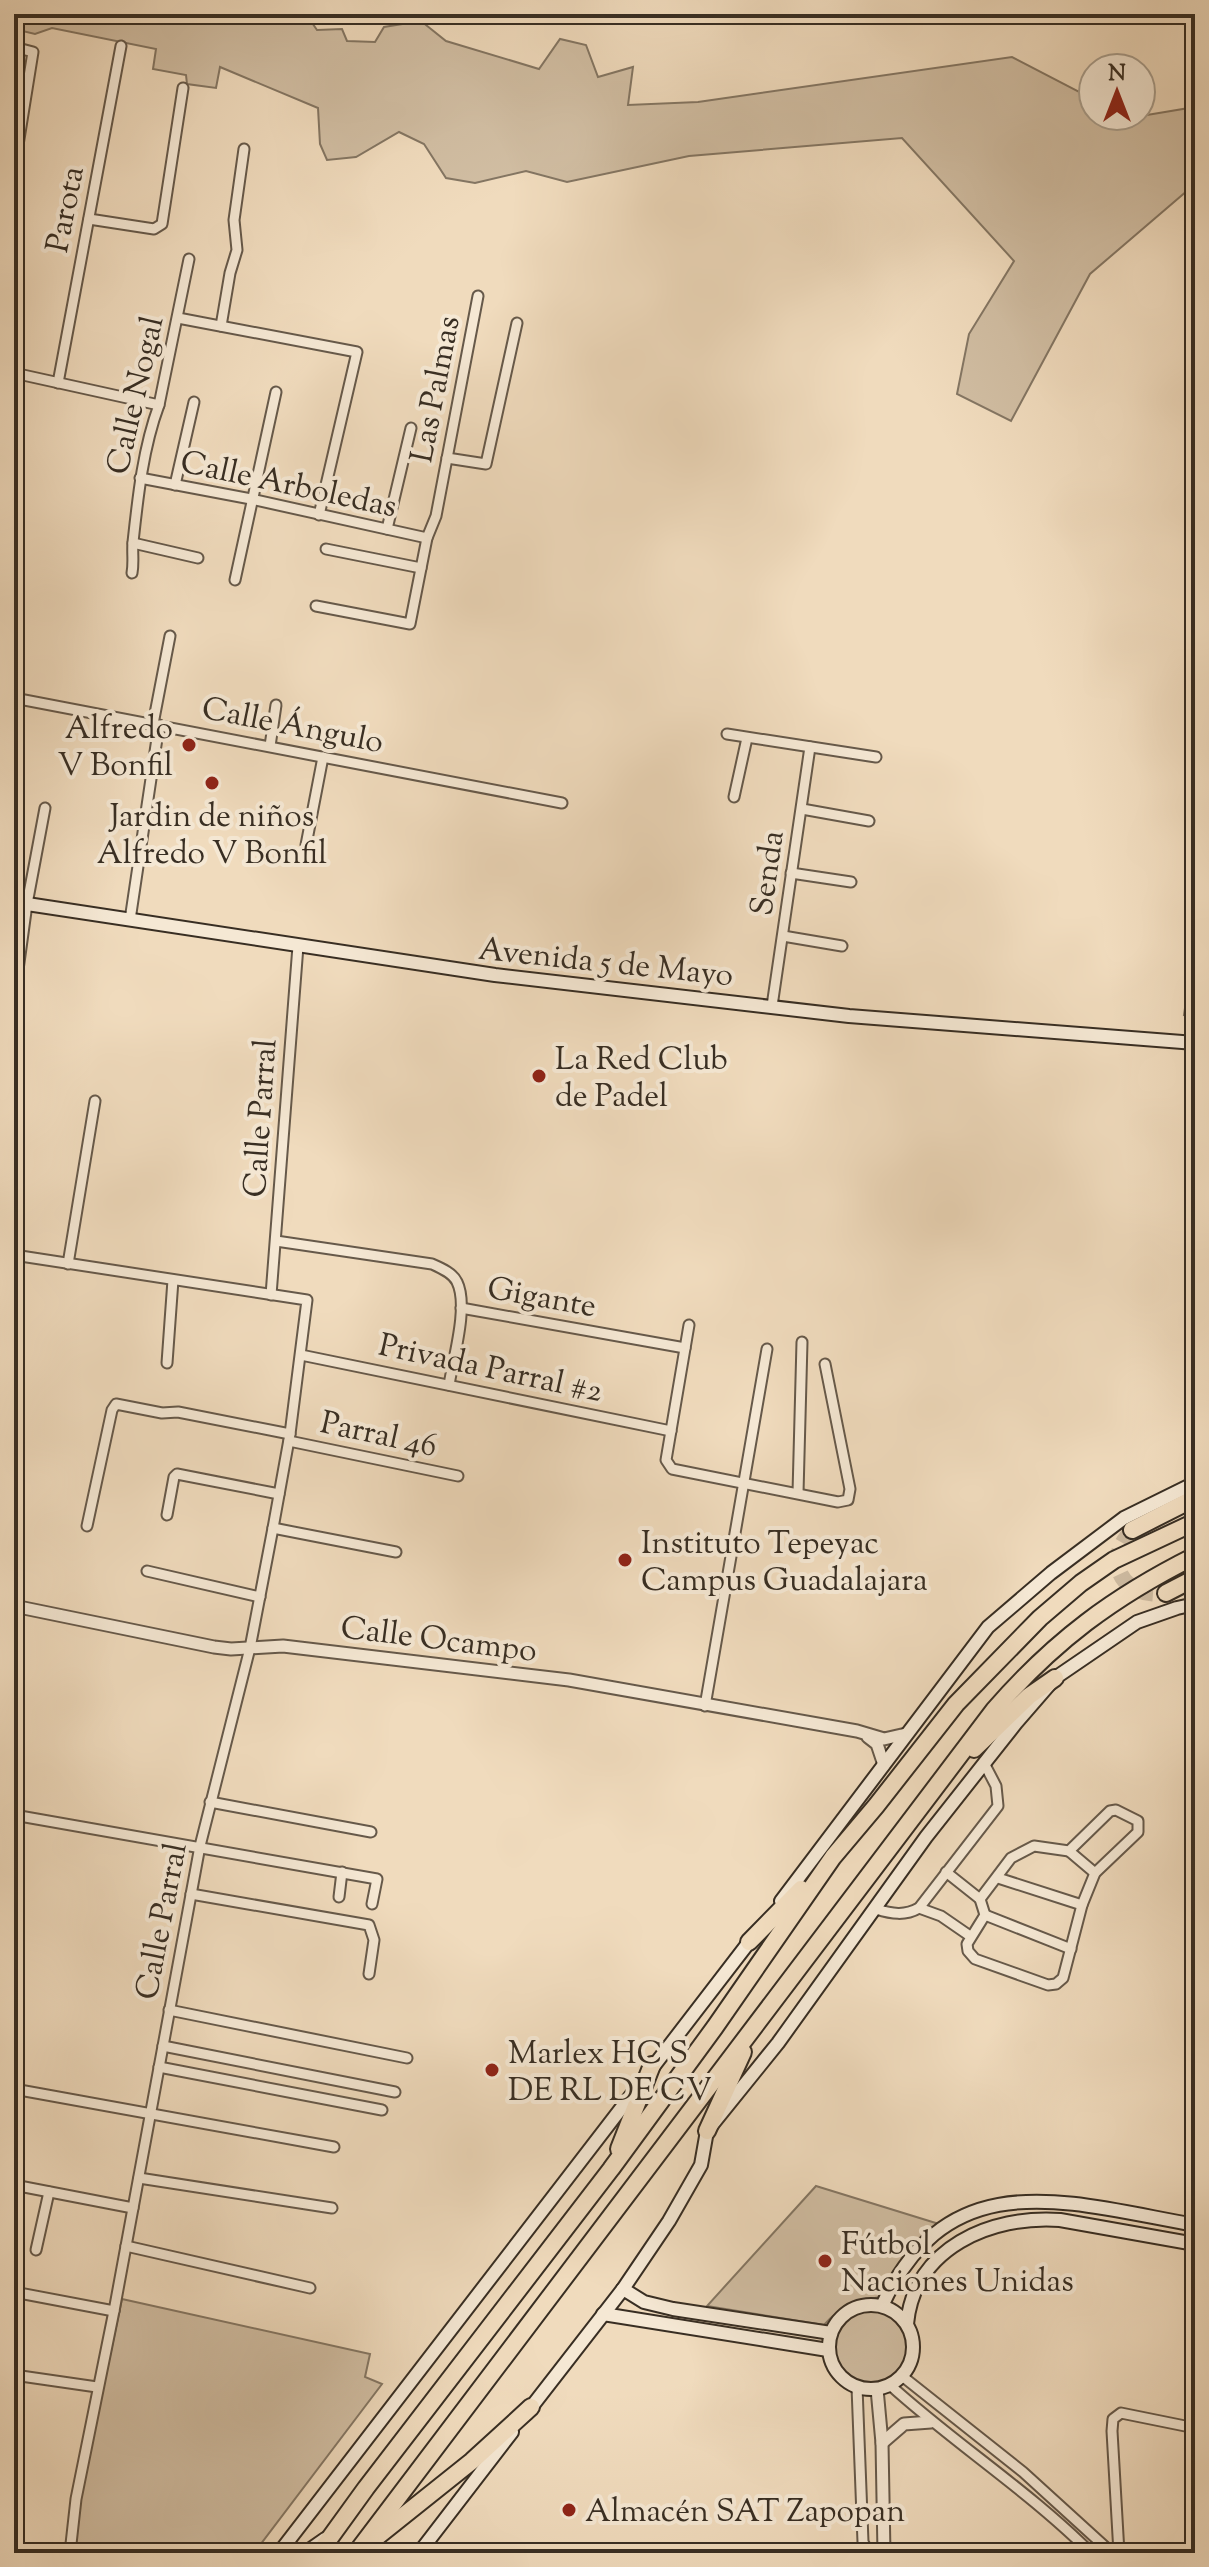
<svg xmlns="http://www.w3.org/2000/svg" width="1209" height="2567" font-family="'Sorts Mill Goudy',serif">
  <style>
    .green { fill: #d1bea3; stroke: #847663; stroke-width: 2 }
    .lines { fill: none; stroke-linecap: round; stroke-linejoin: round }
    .motorway-tunnel { stroke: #cbb89e; stroke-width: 16; stroke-dasharray: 16 8; stroke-linecap: butt }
    .minor-casing { stroke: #66594a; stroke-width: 13 }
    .tertiary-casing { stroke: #66594a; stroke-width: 15 }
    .secondary-casing { stroke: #382e23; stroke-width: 16 }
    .motorway-casing { stroke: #382e23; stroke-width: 20 }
    .minor { stroke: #f5e8d4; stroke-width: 9 }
    .tertiary { stroke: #f5e8d4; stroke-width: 11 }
    .secondary { stroke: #f5e8d4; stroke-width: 12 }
    .motorway { stroke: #f0dbbd; stroke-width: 16 }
    .poi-dot { fill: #8f2418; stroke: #f5e8d4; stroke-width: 3 }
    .labels { text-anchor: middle; stroke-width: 8; stroke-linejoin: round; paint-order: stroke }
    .street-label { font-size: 32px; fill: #382e23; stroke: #f5e8d4 }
    .poi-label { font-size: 32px; fill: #382e23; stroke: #f5e8d4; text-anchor: start }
  </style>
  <rect width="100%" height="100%" fill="#f0dbbd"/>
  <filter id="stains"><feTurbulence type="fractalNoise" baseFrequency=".0025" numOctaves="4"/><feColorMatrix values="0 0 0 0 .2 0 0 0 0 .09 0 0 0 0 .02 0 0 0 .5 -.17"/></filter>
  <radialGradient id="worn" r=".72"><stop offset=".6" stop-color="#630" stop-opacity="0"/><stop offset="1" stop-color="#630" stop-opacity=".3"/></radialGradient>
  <g class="green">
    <path d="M14 14H306L317 30 342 29 347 41 375 42 384 27 421 21 446 41 539 69 560 39 586 45 598 77 633 67 628 105 698 102 1012 57 1093 99V116H1141L1195 107V184L1090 274 1011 421 957 394 969 334 1014 261 902 138 689 156 567 182 526 171 475 183 446 178 424 144 399 132 356 157 327 160 320 144 318 108 220 67 216 88 187 84 186 75 153 69 156 49 52 28 35 34 14 29Z"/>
    <path d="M1195 938V1016L1184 1015Z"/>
    <path d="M816 2186 939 2224 909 2252 881 2297C855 2300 841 2306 824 2325L707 2306Z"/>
    <path d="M122 2299 370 2354 365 2377 382 2384 254 2553H75L80 2498Z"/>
    <circle cx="872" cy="2347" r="37"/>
  </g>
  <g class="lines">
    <path class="motorway-tunnel" d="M1132 1530C1128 1535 1124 1540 1121 1546 1108 1578 1136 1598 1166 1593"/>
    <g class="minor-casing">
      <g id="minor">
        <path d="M14 47 33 52 14 170"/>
        <path d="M89 219 154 229 162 224 183 88"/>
        <path d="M178 318 357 352 319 515"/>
        <path d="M221 326 230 273 237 250 234 220 244 149"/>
        <path d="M14 373 159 405"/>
        <path d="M58 383 121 46"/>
        <path d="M447 458 486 464 517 323"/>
        <path d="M140 478 251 499 427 538"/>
        <path d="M175 485 194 402"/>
        <path d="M387 529 411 428"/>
        <path d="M133 543 198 558"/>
        <path d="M326 549 421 568"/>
        <path d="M132 573C134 562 132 553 133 542 138 496 143 448 159 405L189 259"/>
        <path d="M235 580 276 392"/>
        <path d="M316 606 410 624 427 538 436 516 478 296"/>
        <path d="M14 698 562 803"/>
        <path d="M153 724 170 636"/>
        <path d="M727 734 876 757"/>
        <path d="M270 746 276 705"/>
        <path d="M734 797 747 738"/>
        <path d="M802 809 869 821"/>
        <path d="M306 845 323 757"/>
        <path d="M791 873 851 882"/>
        <path d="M130 920 159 725"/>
        <path d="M783 936 842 946"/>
        <path d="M14 999 27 904 45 808"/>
        <path d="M772 1006 810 747"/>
        <path d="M276 1241 432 1264C441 1268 453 1273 457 1282 469 1306 453 1359 449 1385"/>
        <path d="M14 1255 307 1300 290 1434 273 1528 250 1648 200 1846 114 2311 76 2499 70 2553"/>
        <path d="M68 1264 95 1101"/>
        <path d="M271 1295 298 946"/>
        <path d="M461 1308 685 1348"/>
        <path d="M689 1325 666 1460 672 1469 838 1502 848 1500 850 1489 825 1364"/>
        <path d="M301 1355 671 1431"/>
        <path d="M167 1363 173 1280"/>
        <path d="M289 1441 458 1476"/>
        <path d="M798 1493 802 1342"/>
        <path d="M167 1515 174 1477 177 1474 279 1494"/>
        <path d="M87 1526 112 1410 116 1404 162 1413 178 1412 290 1434"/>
        <path d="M273 1528 396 1552"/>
        <path d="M147 1571 260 1597"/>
        <path d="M705 1706 767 1349"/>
        <path d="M210 1802 371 1832"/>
        <path d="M1116 1810 1138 1821V1832L1095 1873 1082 1905 1063 1978 1056 1984 1048 1985 975 1959 968 1951 967 1944 985 1915 980 1899 1011 1858 1034 1846 1069 1851 1110 1811Z"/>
        <path d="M14 1815 377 1879 372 1904"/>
        <path d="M1069 1851 1095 1873"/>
        <path d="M946 1872 980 1899"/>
        <path d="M998 1878 1082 1905"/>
        <path d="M191 1894 369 1925 374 1940 369 1974"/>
        <path d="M339 1897 342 1872"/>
        <path d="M919 1908 941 1916 970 1936"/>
        <path d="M876 1909C892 1914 905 1916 919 1908L998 1806 996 1786 984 1763"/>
        <path d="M985 1915 1071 1949"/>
        <path d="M169 2010 407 2058"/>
        <path d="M163 2046 395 2092"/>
        <path d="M159 2067 382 2110"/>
        <path d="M14 2089 334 2147"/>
        <path d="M139 2178 332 2208"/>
        <path d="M14 2185 133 2208"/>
        <path d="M126 2246 310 2288"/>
        <path d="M36 2250 49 2192"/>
        <path d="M14 2292 114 2311"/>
        <path d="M14 2375 97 2387"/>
        <path d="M902 2376 1023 2472 1112 2553"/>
        <path d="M890 2385C955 2444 1029 2491 1091 2553"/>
        <path d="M857 2387 863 2542 869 2553"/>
        <path d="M1119 2553 1112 2431 1113 2419 1121 2413 1195 2428"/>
      </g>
    </g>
    <g class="tertiary-casing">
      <g id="tertiary">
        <path d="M14 1606 214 1647 231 1649 283 1646 569 1680 857 1731 884 1739 906 1734"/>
        <path d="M868 1737 877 1744 884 1765"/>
        <path d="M877 2389 882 2443 884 2553"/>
        <path d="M882 2443 904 2424 931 2422"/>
      </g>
    </g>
    <g class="secondary-casing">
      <g id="secondary">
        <path d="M14 902 495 975 849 1016 1195 1043"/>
        <path d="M781 1901 988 1627 1051 1573 1124 1518 1195 1483"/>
        <path d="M623 2289 644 2302 673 2309 831 2333"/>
        <circle cx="871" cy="2347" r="42"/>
        <path d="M882 2306C949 2160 1069 2203 1195 2225"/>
        <path d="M603 2314 828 2350"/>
        <path d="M907 2324C914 2248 991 2215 1060 2220L1195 2244"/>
        <path d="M526 2414 623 2289 669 2221 701 2165 707 2131 778 2043 926 1837 1016 1723 1055 1678 1137 1622 1177 1608 1195 1604"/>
        <path d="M279 2553 753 1937"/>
        <path d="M305 2553 325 2539"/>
        <path d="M419 2553 512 2432"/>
      </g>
    </g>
    <g class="motorway-casing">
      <g id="motorway">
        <path d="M1132 1530 1195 1498"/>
        <path d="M1166 1593 1195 1578"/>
        <path d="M974 1749 1029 1696 1055 1678"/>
        <path d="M749 1942 801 1889"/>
        <path d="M707 2131 743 2052"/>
        <path d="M619 2149 652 2065"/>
        <path d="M373 2540 472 2461 531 2407"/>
        <path d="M319 2553 366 2488 611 2169 715 2027 833 1857 876 1806 956 1704 1040 1618 1081 1583 1114 1560 1195 1522"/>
        <path d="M356 2553 994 1710C1054 1641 1113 1597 1195 1556"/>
      </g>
    </g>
    <use href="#minor" class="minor"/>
    <use href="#tertiary" class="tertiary"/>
    <use href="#secondary" class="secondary"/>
    <use href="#motorway" class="motorway"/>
  </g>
  <g class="poi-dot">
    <circle cx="189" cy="745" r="8"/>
    <circle cx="212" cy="783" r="8"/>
    <circle cx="539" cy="1076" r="8"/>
    <circle cx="625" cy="1560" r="8"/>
    <circle cx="492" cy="2070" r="8"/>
    <circle cx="825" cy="2261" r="8"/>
    <circle cx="569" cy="2510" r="8"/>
  </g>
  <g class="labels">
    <g class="street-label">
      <text transform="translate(64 209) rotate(-79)" y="11">Parota</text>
      <text transform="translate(434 389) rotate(-79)" y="11">Las Palmas</text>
      <text transform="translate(134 395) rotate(-77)" y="11">Calle Nogal</text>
      <text transform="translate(289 483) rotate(12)" y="11">Calle Arboledas</text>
      <text transform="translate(293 724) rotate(11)" y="11">Calle Ángulo</text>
      <text transform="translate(766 873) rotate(-82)" y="11">Senda</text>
      <text transform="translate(606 961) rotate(6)" y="11">Avenida 5 de Mayo</text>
      <text transform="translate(259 1118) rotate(-86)" y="11">Calle Parral</text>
      <text transform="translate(542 1296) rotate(10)" y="11">Gigante</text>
      <text transform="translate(491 1367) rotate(12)" y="11">Privada Parral #2</text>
      <text transform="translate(379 1433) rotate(12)" y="11">Parral 46</text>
      <text transform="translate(439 1638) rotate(7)" y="11">Calle Ocampo</text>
      <text transform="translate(160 1921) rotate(-79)" y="11">Calle Parral</text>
    </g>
    <g class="poi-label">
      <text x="173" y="738" text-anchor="end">Alfredo<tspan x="173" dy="37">V Bonfil</tspan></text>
      <text x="212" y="826" text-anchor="middle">Jardin de niños<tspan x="212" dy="37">Alfredo V Bonfil</tspan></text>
      <text x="555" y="1069">La Red Club<tspan x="555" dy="37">de Padel</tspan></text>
      <text x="641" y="1553">Instituto Tepeyac<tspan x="641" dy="37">Campus Guadalajara</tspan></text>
      <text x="508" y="2063">Marlex HC S<tspan x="508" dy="37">DE RL DE CV</tspan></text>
      <text x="841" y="2254">Fútbol<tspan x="841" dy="37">Naciones Unidas</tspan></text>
      <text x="585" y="2521">Almacén SAT Zapopan</text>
    </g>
  </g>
  <rect width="1209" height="2567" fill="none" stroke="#f0dbbd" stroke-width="48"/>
  <rect x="16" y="16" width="1177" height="2535" fill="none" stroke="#382e23" stroke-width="4"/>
  <rect x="24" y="24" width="1161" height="2519" fill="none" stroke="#382e23" stroke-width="2"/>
  <g transform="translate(1117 92)"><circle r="38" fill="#f5e8d4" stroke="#a99e8d" stroke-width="2"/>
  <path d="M0-6L14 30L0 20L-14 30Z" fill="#8f2418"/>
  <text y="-12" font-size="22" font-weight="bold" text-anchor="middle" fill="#382e23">N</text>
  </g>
  <rect width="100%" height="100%" filter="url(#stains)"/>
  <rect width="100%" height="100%" fill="url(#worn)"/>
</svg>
